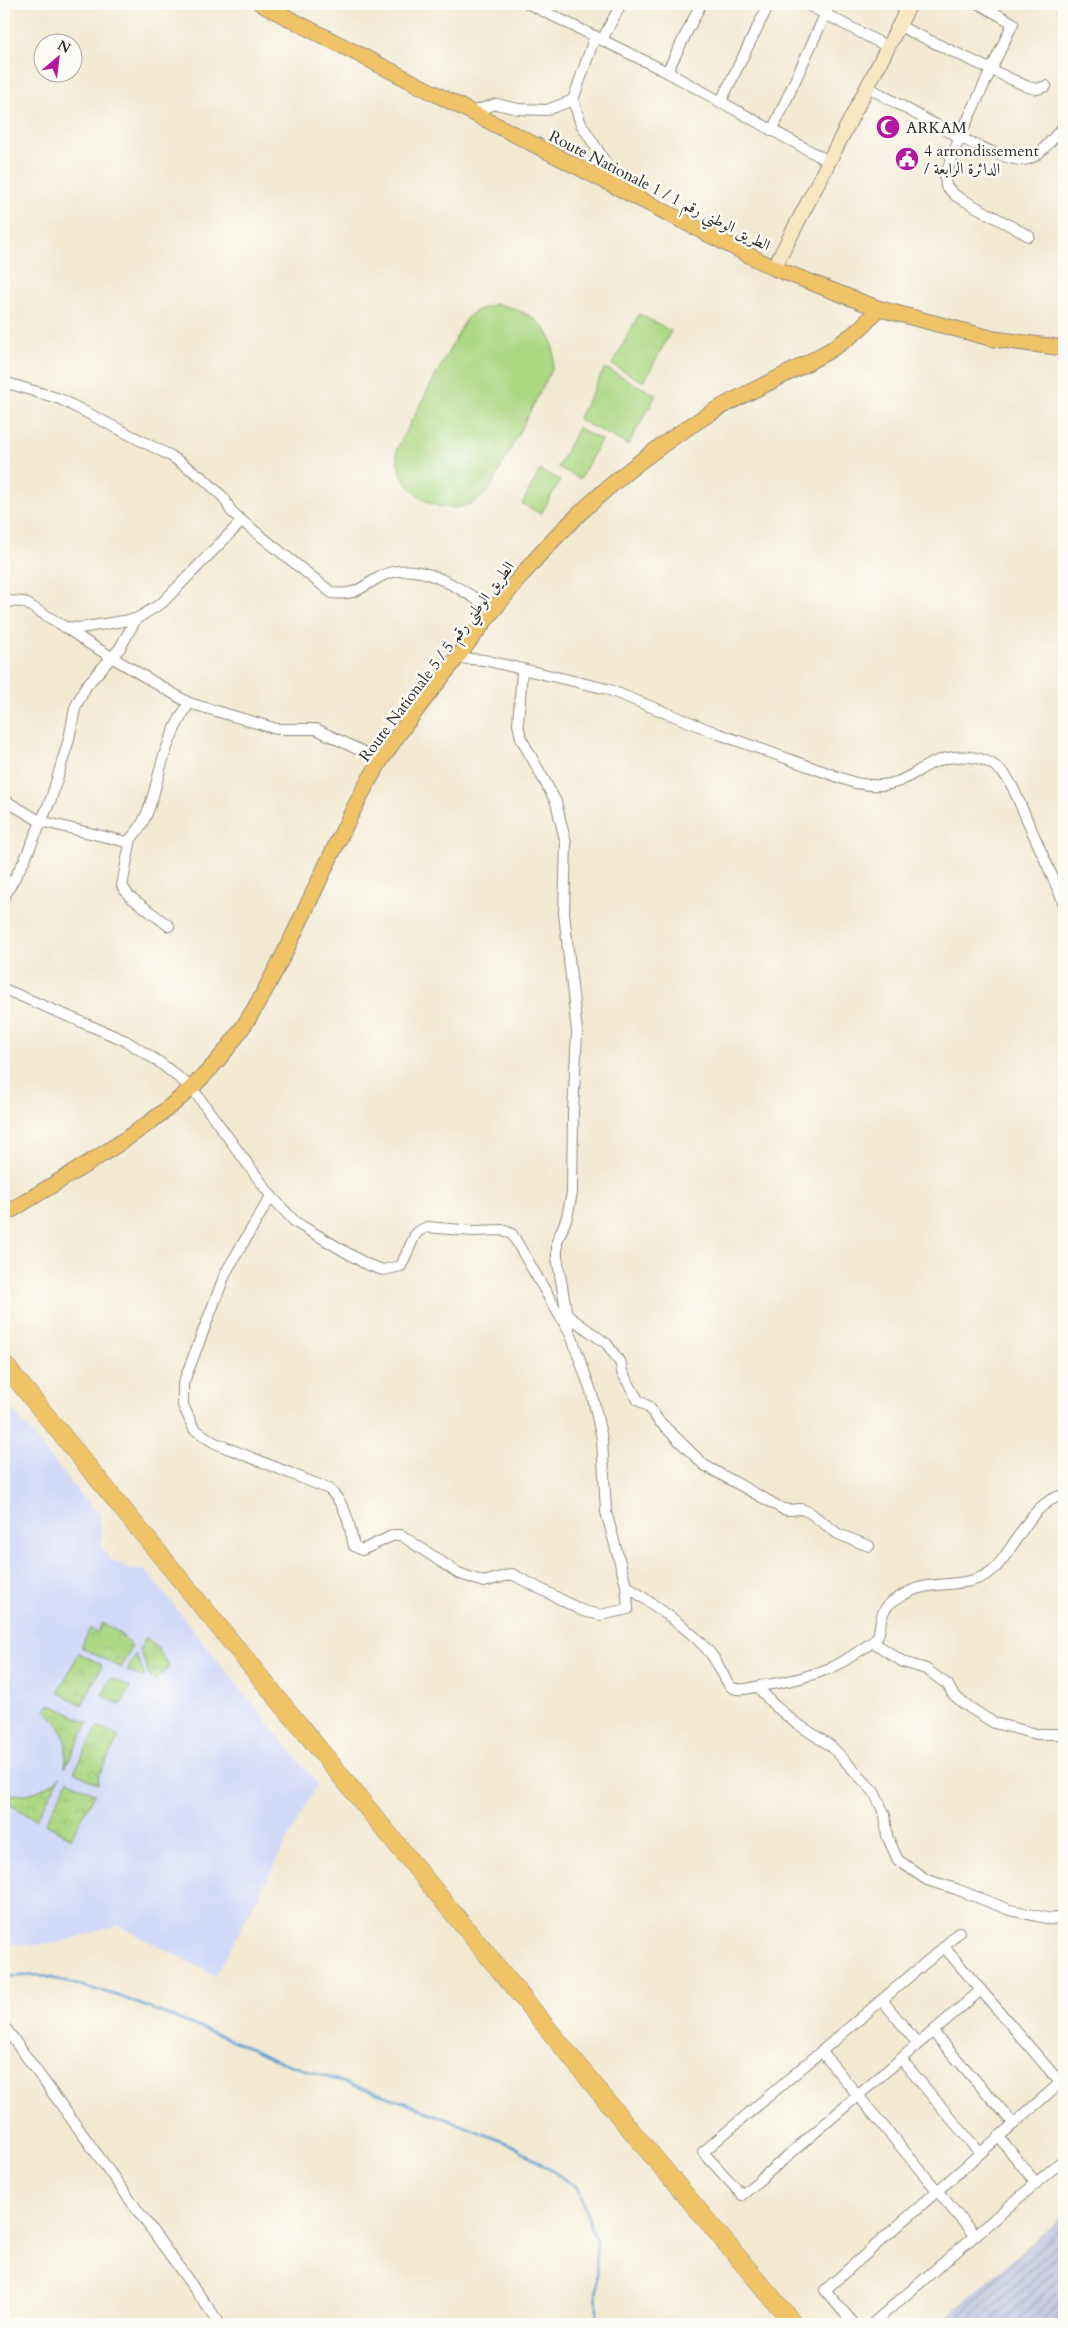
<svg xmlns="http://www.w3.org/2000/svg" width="1068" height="2328" font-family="Cardo,Amiri,serif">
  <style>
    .built { fill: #d2d9f9 }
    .industrial { fill: url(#industrial-furrows) }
    .park { fill: url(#park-crowns); stroke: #6c8258 }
    .garden { fill: #acd884; stroke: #6c8258 }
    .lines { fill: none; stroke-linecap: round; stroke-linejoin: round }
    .stream { stroke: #659ed3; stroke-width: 2.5 }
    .street-casing { stroke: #8e8a7e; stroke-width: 12 }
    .secondary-casing { stroke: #8e8a7e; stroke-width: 16 }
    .primary-casing { stroke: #8e8a7e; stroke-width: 17 }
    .highway-casing { stroke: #8e8a7e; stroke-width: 19 }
    .street { stroke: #fff; stroke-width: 10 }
    .secondary { stroke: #f9e7c3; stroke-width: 14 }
    .primary { stroke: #f1c369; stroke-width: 15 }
    .highway { stroke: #f1c369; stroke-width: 18 }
    .labels { text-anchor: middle; stroke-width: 5; stroke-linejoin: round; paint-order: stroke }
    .poi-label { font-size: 16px; fill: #2b2b2b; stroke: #fdfcf7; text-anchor: start }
    .street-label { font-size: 16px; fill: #2b2b2b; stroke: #fdfcf7 }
  </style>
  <defs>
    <pattern id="industrial-furrows" width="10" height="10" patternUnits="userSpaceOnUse" patternTransform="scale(1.25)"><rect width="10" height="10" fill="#bcc3de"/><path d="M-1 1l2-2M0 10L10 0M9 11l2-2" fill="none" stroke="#999fb4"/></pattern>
    <pattern id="park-crowns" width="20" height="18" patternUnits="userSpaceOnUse" patternTransform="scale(1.25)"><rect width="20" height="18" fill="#acd884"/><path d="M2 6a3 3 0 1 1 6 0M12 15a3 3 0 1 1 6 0" fill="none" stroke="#94ba72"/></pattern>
  </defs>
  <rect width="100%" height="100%" fill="#fdfcf7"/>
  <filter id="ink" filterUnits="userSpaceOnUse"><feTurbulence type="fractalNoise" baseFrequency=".02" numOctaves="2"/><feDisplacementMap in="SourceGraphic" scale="10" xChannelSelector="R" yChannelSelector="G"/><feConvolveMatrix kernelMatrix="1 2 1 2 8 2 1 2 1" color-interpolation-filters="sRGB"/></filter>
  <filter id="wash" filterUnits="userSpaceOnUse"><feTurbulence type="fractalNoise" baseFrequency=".0096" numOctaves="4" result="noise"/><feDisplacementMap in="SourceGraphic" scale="20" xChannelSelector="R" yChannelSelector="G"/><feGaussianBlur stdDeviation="1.12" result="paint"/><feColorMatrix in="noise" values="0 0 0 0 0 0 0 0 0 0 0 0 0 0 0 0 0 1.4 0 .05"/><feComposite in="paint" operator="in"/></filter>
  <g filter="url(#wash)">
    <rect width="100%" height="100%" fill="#f2e9d1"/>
    <path class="built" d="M4 1399 84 1499 100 1513 102 1549 112 1560 127 1568 146 1571 317 1784 216 1976 118 1925 61 1942 34 1945 4 1944Z"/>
    <path class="industrial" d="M1064 2215V2324H938Z"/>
    <g class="park">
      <path d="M102 1623 120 1633 132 1646 121 1668 81 1647 90 1629 98 1632Z"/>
      <path d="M146 1637 159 1650 169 1667 156 1680 150 1677 140 1649Z"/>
      <path d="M79 1653 102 1665 82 1705 58 1692Z"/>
      <path d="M136 1654 145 1676 141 1677 127 1670Z"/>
      <path d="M111 1678 130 1687 121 1705 102 1695Z"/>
      <path d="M50 1704 88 1723 65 1768C68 1741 65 1730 46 1710Z"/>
      <path d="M98 1726 119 1737 99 1775 98 1784 74 1772Z"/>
      <path d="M61 1776 36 1820 4 1801 6 1793C27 1798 45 1790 61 1776Z"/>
      <path d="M68 1780 95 1794 71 1838 45 1824Z"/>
    </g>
    <g class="garden">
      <path d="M495 304C531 310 561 330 552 369L491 487C458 531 394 499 397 448L466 319 475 311Z"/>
      <path d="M639 314 671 331 644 382 612 365Z"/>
      <path d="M605 368 656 395 628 445 578 419Z"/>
      <path d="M578 428 601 440 580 479 558 467Z"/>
      <path d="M540 470 560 480 541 514 522 504Z"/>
    </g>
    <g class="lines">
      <path class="stream" d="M4 1977 40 1975 116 1995 234 2041 272 2059 398 2100 512 2145 577 2187 596 2240 597 2324"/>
    </g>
  </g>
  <g filter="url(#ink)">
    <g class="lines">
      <g class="street-casing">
        <g id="street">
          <path d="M529 4 667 72 828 161"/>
          <path d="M806 4 888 47"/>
          <path d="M979 4 1013 23 960 136 945 176 946 186 956 196 1029 236"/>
          <path d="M899 26 1028 87 1037 89 1046 86"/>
          <path d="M595 36 573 100 581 124 606 163 616 187"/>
          <path d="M602 40 621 4"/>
          <path d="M667 72 701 4"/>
          <path d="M868 87C897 103 995 162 1024 160 1039 159 1054 136 1064 126"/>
          <path d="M720 103 769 4"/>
          <path d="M471 112 496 104 518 109 547 110 573 100"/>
          <path d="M772 131 830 4"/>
          <path d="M4 382 60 399 171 456 203 478 224 498 231 511 242 521 332 593C355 596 360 588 378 578 417 555 461 590 494 610"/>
          <path d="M4 601 24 602 65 627 80 628 136 619 162 603 242 521"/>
          <path d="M65 627 88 643 189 703 277 729H316L380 760"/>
          <path d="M457 658 484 660 607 689 719 734 855 783C868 785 880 787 893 783 907 780 918 770 930 764 953 753 984 753 1002 772 1007 776 1010 783 1013 788L1064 903"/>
          <path d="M522 671 518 724 521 738 556 802 566 844 564 913 577 1032 573 1112 572 1193 567 1217 557 1242V1257L569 1327"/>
          <path d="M4 800 40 821 127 842C152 822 155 781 165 753 171 735 179 719 189 703"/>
          <path d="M131 838 122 886 129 896 169 926"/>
          <path d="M4 897 24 861 51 799 69 739 75 708 86 686 120 648 136 619"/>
          <path d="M4 989 126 1041 159 1062 192 1088 271 1196 295 1222 366 1264 383 1270 401 1266 415 1235 419 1231 427 1227 473 1231 503 1230 512 1234 571 1335 592 1394 602 1439 606 1512 626 1585 628 1609 601 1615 583 1611 512 1574 484 1582 458 1573 401 1535H394L362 1550 354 1546C348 1521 348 1508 329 1489L215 1443 194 1429 183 1405V1384L226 1272 271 1196"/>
          <path d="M567 1315 607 1344 621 1364 622 1372 638 1400 649 1407 658 1420 704 1465 783 1509 789 1510 801 1509 809 1512 838 1534 869 1546"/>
          <path d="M626 1585C656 1608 687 1625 711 1654 717 1661 728 1687 733 1688 740 1691 752 1688 759 1686 784 1683 809 1677 833 1667 846 1661 859 1651 871 1643 888 1632 871 1615 896 1599 904 1594 913 1589 923 1587 947 1582 975 1587 995 1568 1017 1546 1031 1501 1064 1495"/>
          <path d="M873 1642 903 1662 926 1669 948 1685 952 1693 964 1704 994 1723 1037 1734H1064"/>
          <path d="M758 1687 773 1704 793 1721 831 1746 874 1792 885 1815 887 1836 898 1860 927 1880 956 1889 1010 1910 1051 1919 1064 1917"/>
          <path d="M959 1932 944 1947 703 2152 742 2195 981 1990"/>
          <path d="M944 1947 1064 2087"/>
          <path d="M882 2000 918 2044"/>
          <path d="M4 2026 220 2324"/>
          <path d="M933 2032 1014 2124"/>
          <path d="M821 2051 975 2236"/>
          <path d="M901 2059 980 2153"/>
          <path d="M999 2137 1036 2183"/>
          <path d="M854 2324 825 2290 1060 2083"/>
          <path d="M872 2324 1064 2159"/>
        </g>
      </g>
      <g class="secondary-casing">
        <path id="secondary" d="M774 268 910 4"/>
      </g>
      <g class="primary-casing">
        <g id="primary">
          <path d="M261 4 774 268 877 308 994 339 1064 348"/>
          <path d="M4 1215C76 1169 162 1126 218 1060 245 1029 264 993 283 956 310 902 334 846 362 793 387 745 422 703 455 660 489 616 523 570 562 531 605 487 657 446 709 414 751 387 855 350 877 308"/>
        </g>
      </g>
      <g class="highway-casing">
        <path id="highway" d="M4 1364 624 2122 794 2324"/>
      </g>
      <use href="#street" class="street"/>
      <use href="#secondary" class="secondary"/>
      <use href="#primary" class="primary"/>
      <use href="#highway" class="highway"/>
    </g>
  </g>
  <defs>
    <g id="mosque-disc" transform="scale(1.25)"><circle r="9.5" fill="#b5179e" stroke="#fdfcf7"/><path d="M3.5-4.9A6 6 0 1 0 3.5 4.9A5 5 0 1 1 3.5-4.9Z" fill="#fff"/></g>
    <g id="civic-disc" transform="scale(1.25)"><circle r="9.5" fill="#b5179e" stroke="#fdfcf7"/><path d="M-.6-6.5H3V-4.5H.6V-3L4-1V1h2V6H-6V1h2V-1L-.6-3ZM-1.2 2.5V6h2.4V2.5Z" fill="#fff"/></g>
  </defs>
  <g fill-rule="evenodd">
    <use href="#mosque-disc" x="888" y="127"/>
    <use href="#civic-disc" x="907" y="159"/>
  </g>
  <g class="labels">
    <g class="poi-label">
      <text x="906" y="133">ARKAM</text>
      <text x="924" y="156">4 arrondissement<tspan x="924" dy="18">/ الدائرة الرابعة</tspan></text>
    </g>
    <g class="street-label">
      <text transform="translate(660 190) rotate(27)" y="6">Route Nationale 1 / الطريق الوطني رقم 1</text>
      <text transform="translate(436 661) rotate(-53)" y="6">Route Nationale 5 / الطريق الوطني رقم 5</text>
    </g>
  </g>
  <rect width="1068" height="2328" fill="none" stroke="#fdfcf7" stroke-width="20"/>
  <g transform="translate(58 58) rotate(28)"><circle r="24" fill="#fdfcf7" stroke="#a9a8a5"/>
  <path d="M0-4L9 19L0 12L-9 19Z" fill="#b5179e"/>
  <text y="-8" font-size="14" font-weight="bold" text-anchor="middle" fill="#2b2b2b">N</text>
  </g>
</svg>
